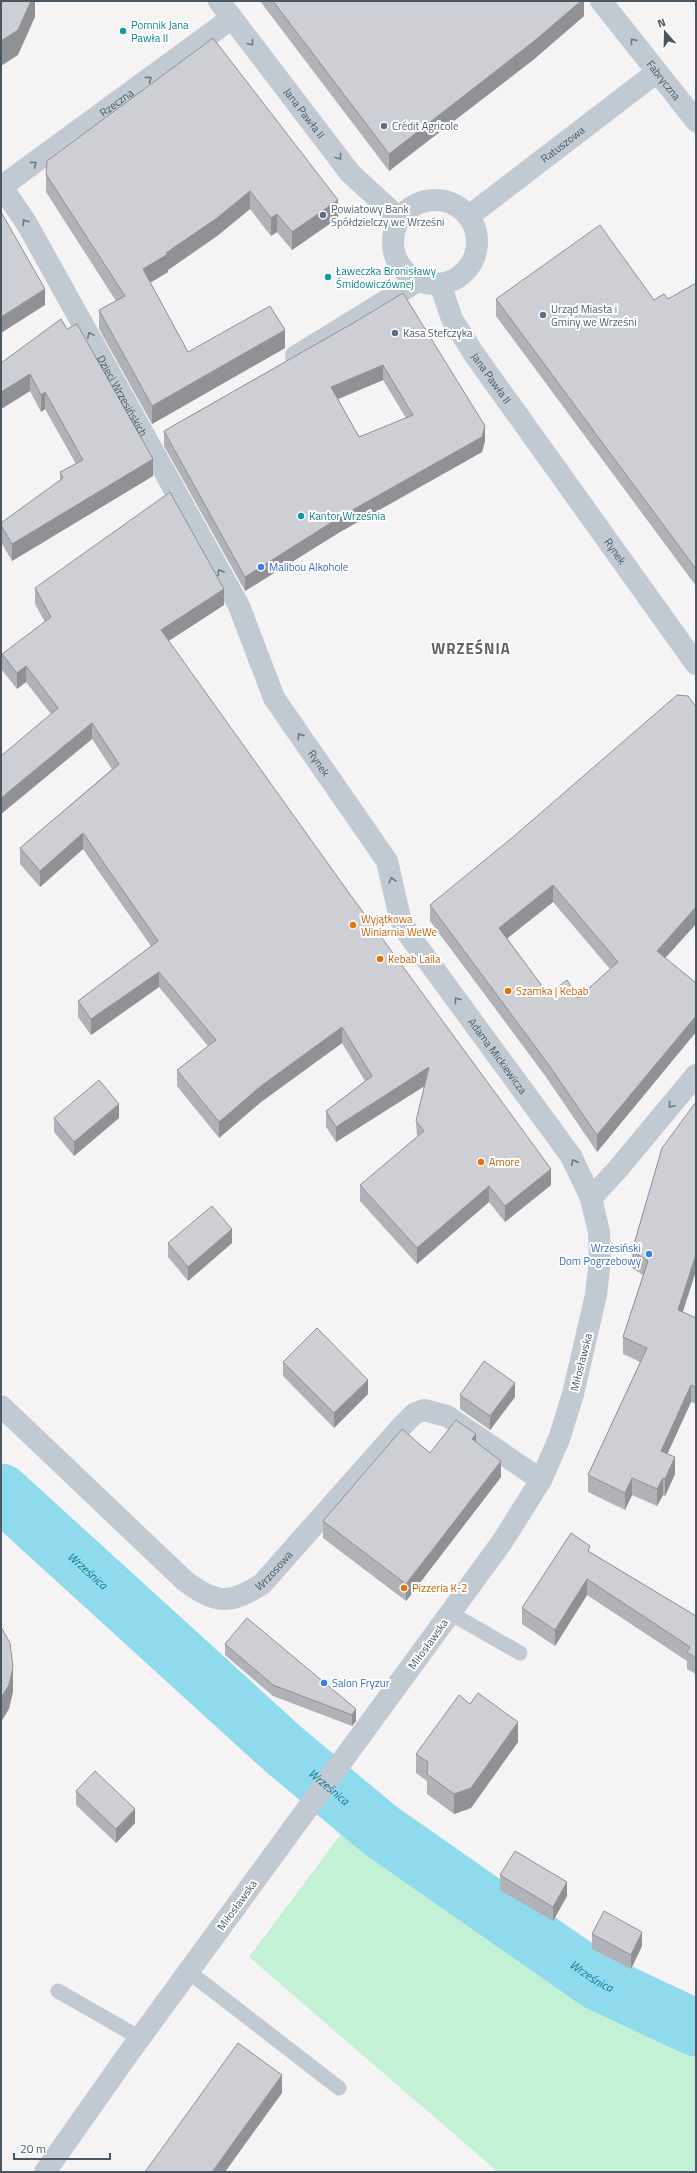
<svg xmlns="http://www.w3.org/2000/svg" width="697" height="2173" font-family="'Titillium Web',sans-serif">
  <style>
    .green { fill: #c3f1d5 }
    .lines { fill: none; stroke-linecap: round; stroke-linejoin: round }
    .river { stroke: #90daee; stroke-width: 57 }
    .lane { stroke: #c1cad2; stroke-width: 15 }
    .street { stroke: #c1cad2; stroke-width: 22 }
    .wall { fill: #b0b2b7; fill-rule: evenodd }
    .shaded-wall { fill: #909195 }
    .building { fill: #cdcfd5; stroke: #909195; fill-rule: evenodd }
    .oneway { stroke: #6e7983 }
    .culture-dot { fill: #0f9aa8; stroke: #fff; stroke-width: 1.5 }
    .service-dot { fill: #5c6f8a; stroke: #fff; stroke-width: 1.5 }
    .shop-dot { fill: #3f7fe0; stroke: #fff; stroke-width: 1.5 }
    .food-dot { fill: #e8710a; stroke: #fff; stroke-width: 1.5 }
    .labels { text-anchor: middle; stroke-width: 4; stroke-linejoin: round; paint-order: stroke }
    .culture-label { font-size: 11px; fill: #0d838f; stroke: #fff; text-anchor: start }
    .street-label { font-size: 11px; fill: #4a5661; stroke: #fff }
    .service-label { font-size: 11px; fill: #4e5e75; stroke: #fff; text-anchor: start }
    .shop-label { font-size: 11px; fill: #366cbe; stroke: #fff; text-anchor: start }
    .food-label { font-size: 11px; fill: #c56008; stroke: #fff; text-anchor: start }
    .water-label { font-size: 12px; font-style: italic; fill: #0c7c9b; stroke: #fff }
    .district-label { font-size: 15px; font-weight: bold; letter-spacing: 1px; fill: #5f6368; stroke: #fff }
  </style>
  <rect width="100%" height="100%" fill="#f5f3f3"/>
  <path class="green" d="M350 1822 589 1994 696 2045V2172H498L249 1957Z"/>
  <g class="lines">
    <path class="river" id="s1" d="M1 1492 283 1749 380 1830 598 1982 696 2028"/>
    <g class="lane">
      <path d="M450 1613 520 1653"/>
      <path d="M189 1972 339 2088"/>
      <path d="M58 1991 140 2038"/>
    </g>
    <g class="street">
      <path id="s2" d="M219 1 350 173 399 218"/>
      <path id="s3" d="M601 1 696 121"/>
      <path id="s4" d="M1 187 232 18"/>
      <path id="s5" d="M2 187 27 224 239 606 274 698 387 861 400 918 409 935 571 1156 591 1198 599 1232 600 1260 596 1295 573 1394 559 1439 541 1480 502 1542 126 2057 45 2172"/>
      <circle cx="435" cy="242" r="42"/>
      <path id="s6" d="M469 216 657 72"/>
      <path id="s7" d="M440 284 452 319 474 354 696 664"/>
      <path d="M296 356 418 281"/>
      <path d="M591 1198 617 1170 696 1075"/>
      <path id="s8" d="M1 1406 185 1581C215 1604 230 1605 262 1584L402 1426 414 1414 424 1410 447 1416 541 1480"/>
    </g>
  </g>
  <g class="wall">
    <path d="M260 1H584V16L533 60 389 171Z"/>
    <path d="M213 38 338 218 292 250 277 232 271 236 250 209 217 236 168 270V272L150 283 188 352 285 348 152 424 99 329V310L116 301 46 192V174Z"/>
    <path d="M696 283V586L496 316V299L654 300 668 299Z"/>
    <path d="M355 322 485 441 482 452 340 532 245 591 164 446V431ZM383 380 406 418 359 437 338 399Z"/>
    <path d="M67 329 153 476 12 561 1 542V523L60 481V472L76 464 45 409 41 412 30 391 1 409Z"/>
    <path d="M35 588 224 605 168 641 551 1185 505 1222 489 1202 417 1264 360 1201V1185L417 1137 416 1121 425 1086 336 1142 326 1127V1111L365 1081 342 1043 261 1102 219 1138 177 1086V1070L208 1046 159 987 91 1035 78 1017V1001L151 946 83 849 40 887 20 864V848L112 769 92 739 1 814V756L51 714 26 682 17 689 2 670V654L45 622 35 604Z"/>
    <path d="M696 707V924L665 958 696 983V1032L597 1152 546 1077 430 921V905ZM553 902 610 969 578 998 548 994 507 938Z"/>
    <path d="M54 1118H119L74 1156 54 1132Z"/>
    <path d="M662 1148 683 1312 696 1318V1404L691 1402 667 1454 675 1474 665 1496 663 1495 657 1506 632 1495 625 1510 588 1492V1475L640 1362 623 1354V1337L643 1275 632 1268V1251Z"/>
    <path d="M168 1243H232L188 1281 168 1257Z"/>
    <path d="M283 1362 368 1394 334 1428 283 1376Z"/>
    <path d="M460 1395 515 1397 490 1430 460 1409Z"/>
    <path d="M476 1441 501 1477 406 1601 323 1538V1521L430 1453Z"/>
    <path d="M590 1552 696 1616V1674L687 1669V1661L587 1595 555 1646 522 1624V1608Z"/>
    <path d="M225 1644 356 1709V1721L352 1726 273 1696 225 1655Z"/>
    <path d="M518 1742 471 1808 454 1814 427 1794V1781L416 1773V1754Z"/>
    <path d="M76 1791 135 1823 116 1843 76 1805Z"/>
    <path d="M500 1875 567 1896 553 1921 500 1890Z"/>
    <path d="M592 1934 642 1946 631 1969 592 1949Z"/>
  </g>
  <g class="shaded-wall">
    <path d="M31 1H35V17L18 55 1 66V41Z"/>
    <path d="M581 1H584V16L533 60 389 171V154Z"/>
    <path d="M250 191V209L217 236 168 270V272L143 287V269L166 253Z"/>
    <path d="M338 200V218L292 250V232Z"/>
    <path d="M277 214V232L271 236V218Z"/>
    <path d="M45 289V305L1 333V317Z"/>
    <path d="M285 330V348L152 424V406Z"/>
    <path d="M383 365V380L331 402V387Z"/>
    <path d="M30 374V391L1 409V392Z"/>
    <path d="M45 392V409L41 412V395Z"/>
    <path d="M485 426V441L482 452 340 532 245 591V577Z"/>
    <path d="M153 459V476L12 561V544Z"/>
    <path d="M224 589V605L161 646V630Z"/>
    <path d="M26 666V682L17 689V673Z"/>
    <path d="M92 723V739L1 814V798Z"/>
    <path d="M83 833V849L40 887V871Z"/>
    <path d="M553 885V902L499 945V928Z"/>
    <path d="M696 907V924L657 967V951Z"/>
    <path d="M159 972V987L91 1035V1019Z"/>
    <path d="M696 1016V1032L597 1152V1135Z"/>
    <path d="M342 1027V1043L261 1102 219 1138V1122L261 1086Z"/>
    <path d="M429 1067V1083L336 1142V1127Z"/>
    <path d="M119 1104V1118L74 1156V1142Z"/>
    <path d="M551 1169V1185L505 1222V1206Z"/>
    <path d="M489 1186V1202L417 1264V1248Z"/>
    <path d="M232 1229V1243L188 1281V1267Z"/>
    <path d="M696 1254V1271L678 1327V1310Z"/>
    <path d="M368 1380V1394L334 1428V1413Z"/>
    <path d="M515 1383V1397L490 1430V1416Z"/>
    <path d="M691 1385V1402L661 1468V1451Z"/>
    <path d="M476 1434V1451L472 1439Z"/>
    <path d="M675 1457V1474L665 1496V1479Z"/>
    <path d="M501 1461V1477L406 1601V1584Z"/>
    <path d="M632 1478V1495L625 1510V1493Z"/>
    <path d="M663 1478V1495L657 1506V1489Z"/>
    <path d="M587 1579V1595L555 1646V1630Z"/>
    <path d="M13 1667V1692L9 1709 1 1722V1698Z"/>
    <path d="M356 1709V1721L352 1726V1715Z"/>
    <path d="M518 1722V1742L471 1808 454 1814V1794Z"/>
    <path d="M135 1809V1823L116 1843V1829Z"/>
    <path d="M567 1882V1896L553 1921V1907Z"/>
    <path d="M642 1932V1946L631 1969V1955Z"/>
    <path d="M282 2075V2093L225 2172H212Z"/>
  </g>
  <g class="building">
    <path d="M1 1H31L18 30 1 41Z"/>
    <path d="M273 1H581L533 42 389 154Z"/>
    <path d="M213 38 338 200 292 232 277 214 271 218 250 191 217 218 166 253 168 254 143 269 188 352 270 306 285 330 152 406 99 310 125 296 46 174 47 161Z"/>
    <path d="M1 212 45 289 1 317Z"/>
    <path d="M600 225 654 300 664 294 668 299 696 283V569L496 299Z"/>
    <path d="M403 293 485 426 482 437 340 517 245 577 164 431 355 322ZM383 365 413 415 359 437 331 387Z"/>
    <path d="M61 319 67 329 77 324 153 459 12 544 1 525V523L63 478 60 472 83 460 45 392 41 395 30 374 1 392V363Z"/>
    <path d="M170 492 224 589 161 630 349 893 551 1169 505 1206 489 1186 417 1248 360 1185 424 1131 416 1121 429 1067 336 1127 326 1111 372 1076 342 1027 261 1086 219 1122 177 1070 216 1040 159 972 91 1019 78 1001 158 941 83 833 40 871 20 848 119 764 92 723 1 798V756L58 708 26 666 17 673 2 654 51 617 35 588Z"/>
    <path d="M677 695 688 696 696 707V907L657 951 696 983V1016L597 1135 546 1061 430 905 513 837ZM553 885 618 962 578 998 567 980 548 994 499 928Z"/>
    <path d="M99 1080 119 1104 74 1142 54 1118Z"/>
    <path d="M696 1102V1254L678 1310 696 1318V1387L691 1385 661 1451 675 1457 665 1479 663 1478 657 1489 632 1478 625 1493 588 1475 647 1348 623 1337 648 1261 632 1251 662 1148Z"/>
    <path d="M212 1206 232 1229 188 1267 168 1243Z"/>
    <path d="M317 1328 368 1380 334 1413 283 1362Z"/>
    <path d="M484 1361 515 1383 490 1416 460 1395Z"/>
    <path d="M456 1420 476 1434 472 1439 501 1461 406 1584 323 1521 402 1429 430 1453Z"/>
    <path d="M571 1533 590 1546 588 1551 696 1616V1658L687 1652 690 1647 587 1579 555 1630 522 1608Z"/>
    <path d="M247 1618 356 1709 352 1715 273 1685 225 1644Z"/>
    <path d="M1 1627 10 1643 13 1667 9 1685 1 1698Z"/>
    <path d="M478 1693 518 1722 471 1788 454 1794 427 1774 428 1762 416 1754 459 1695 470 1704Z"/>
    <path d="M95 1771 135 1809 116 1829 76 1791Z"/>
    <path d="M515 1851 567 1882 553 1907 500 1875Z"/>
    <path d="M604 1911 642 1932 631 1955 592 1934Z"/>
    <path d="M238 2043 282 2075 212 2172H145Z"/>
  </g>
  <defs><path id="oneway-chevron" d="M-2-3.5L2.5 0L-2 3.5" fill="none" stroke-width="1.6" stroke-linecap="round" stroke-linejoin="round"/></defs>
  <g class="oneway">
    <use href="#oneway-chevron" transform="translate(633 41) rotate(-128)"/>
    <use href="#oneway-chevron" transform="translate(251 43) rotate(53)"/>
    <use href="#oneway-chevron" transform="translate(149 79) rotate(-36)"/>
    <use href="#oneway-chevron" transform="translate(339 157) rotate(53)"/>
    <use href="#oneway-chevron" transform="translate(34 164) rotate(-36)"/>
    <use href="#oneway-chevron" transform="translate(25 222) rotate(-123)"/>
    <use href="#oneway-chevron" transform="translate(90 335) rotate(-118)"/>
    <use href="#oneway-chevron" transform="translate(220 572) rotate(-119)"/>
    <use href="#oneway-chevron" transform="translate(300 736) rotate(-125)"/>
    <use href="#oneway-chevron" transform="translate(392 880) rotate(-103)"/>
    <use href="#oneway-chevron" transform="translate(457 1000) rotate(-126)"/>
    <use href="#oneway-chevron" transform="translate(671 1105) rotate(130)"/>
    <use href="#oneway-chevron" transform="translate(574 1162) rotate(-115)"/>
  </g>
  <g class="culture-dot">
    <circle cx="123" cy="31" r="4"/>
    <circle cx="328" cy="277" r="4"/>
    <circle cx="301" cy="516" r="4"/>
  </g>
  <g class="service-dot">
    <circle cx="384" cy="126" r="4"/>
    <circle cx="323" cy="215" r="4"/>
    <circle cx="543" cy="315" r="4"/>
    <circle cx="395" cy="333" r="4"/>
  </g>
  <g class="shop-dot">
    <circle cx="261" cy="567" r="4"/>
    <circle cx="649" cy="1254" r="4"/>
    <circle cx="324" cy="1683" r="4"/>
  </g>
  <g class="food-dot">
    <circle cx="353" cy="925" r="4"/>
    <circle cx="380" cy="959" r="4"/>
    <circle cx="508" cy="991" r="4"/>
    <circle cx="481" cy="1162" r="4"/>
    <circle cx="404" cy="1588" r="4"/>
  </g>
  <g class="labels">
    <g class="culture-label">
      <text x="131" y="29">Pomnik Jana<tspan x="131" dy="13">Pawła II</tspan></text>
      <text x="336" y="275">Ławeczka Bronisławy<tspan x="336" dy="13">Śmidowiczównej</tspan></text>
      <text x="309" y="520">Kantor Września</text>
    </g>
    <g class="street-label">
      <text dy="4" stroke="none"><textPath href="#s3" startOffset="101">Fabryczna</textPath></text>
      <text dy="4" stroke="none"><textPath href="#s4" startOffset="143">Rzeczna</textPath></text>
      <text dy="4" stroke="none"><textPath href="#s2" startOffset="141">Jana Pawła II</textPath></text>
      <text dy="4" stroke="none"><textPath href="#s6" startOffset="118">Ratuszowa</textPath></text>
      <text dy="4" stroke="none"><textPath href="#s7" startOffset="108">Jana Pawła II</textPath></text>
      <text dy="4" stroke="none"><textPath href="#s5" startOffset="241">Dzieci Wrzesińskich</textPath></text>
      <text dy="4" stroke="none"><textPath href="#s7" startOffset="321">Rynek</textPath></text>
      <text dy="4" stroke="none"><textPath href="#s5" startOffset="659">Rynek</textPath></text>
      <text dy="4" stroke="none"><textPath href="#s5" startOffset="1006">Adama Mickiewicza</textPath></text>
      <text transform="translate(581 1362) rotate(-76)" y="4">Miłosławska</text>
      <text dy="4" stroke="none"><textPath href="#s8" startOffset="357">Wrzosowa</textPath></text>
      <text transform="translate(428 1644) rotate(-54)" y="4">Miłosławska</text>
      <text transform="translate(237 1905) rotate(-54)" y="4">Miłosławska</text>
    </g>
    <g class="service-label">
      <text x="392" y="130">Crédit Agricole</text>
      <text x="331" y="213">Powiatowy Bank<tspan x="331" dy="13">Spółdzielczy we Wrześni</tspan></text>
      <text x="551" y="313">Urząd Miasta i<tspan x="551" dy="13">Gminy we Wrześni</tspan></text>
      <text x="403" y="337">Kasa Stefczyka</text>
    </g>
    <g class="shop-label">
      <text x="269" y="571">Malibou Alkohole</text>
      <text x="641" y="1252" text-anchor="end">Wrzesiński<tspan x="641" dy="13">Dom Pogrzebowy</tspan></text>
      <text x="332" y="1687">Salon Fryzur</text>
    </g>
    <g class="food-label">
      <text x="361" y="923">Wyjątkowa<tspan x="361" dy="13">Winiarnia WeWe</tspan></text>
      <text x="388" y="963">Kebab Laila</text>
      <text x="516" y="995">Szamka | Kebab</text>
      <text x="489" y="1166">Amore</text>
      <text x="412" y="1592">Pizzeria K-2</text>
    </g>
    <g class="water-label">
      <text dy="4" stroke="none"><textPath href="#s1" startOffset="117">Wrześnica</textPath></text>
      <text dy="4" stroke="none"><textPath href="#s1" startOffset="441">Wrześnica</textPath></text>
      <text dy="4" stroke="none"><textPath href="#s1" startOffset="765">Wrześnica</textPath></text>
    </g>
    <g class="district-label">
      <text x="471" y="654">WRZEŚNIA</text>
    </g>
  </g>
  <rect width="697" height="2173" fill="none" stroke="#4a5661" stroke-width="4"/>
  <g transform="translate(665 32) rotate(340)" stroke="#ffffff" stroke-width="3" paint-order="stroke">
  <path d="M0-3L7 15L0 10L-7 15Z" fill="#4a5661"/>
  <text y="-6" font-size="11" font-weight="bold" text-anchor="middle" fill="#4a5661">N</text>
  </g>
  <path d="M14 2153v6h96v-6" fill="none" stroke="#4a5661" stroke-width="2"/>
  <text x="20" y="2153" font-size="12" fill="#4a5661" stroke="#ffffff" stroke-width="3" paint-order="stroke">20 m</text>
</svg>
